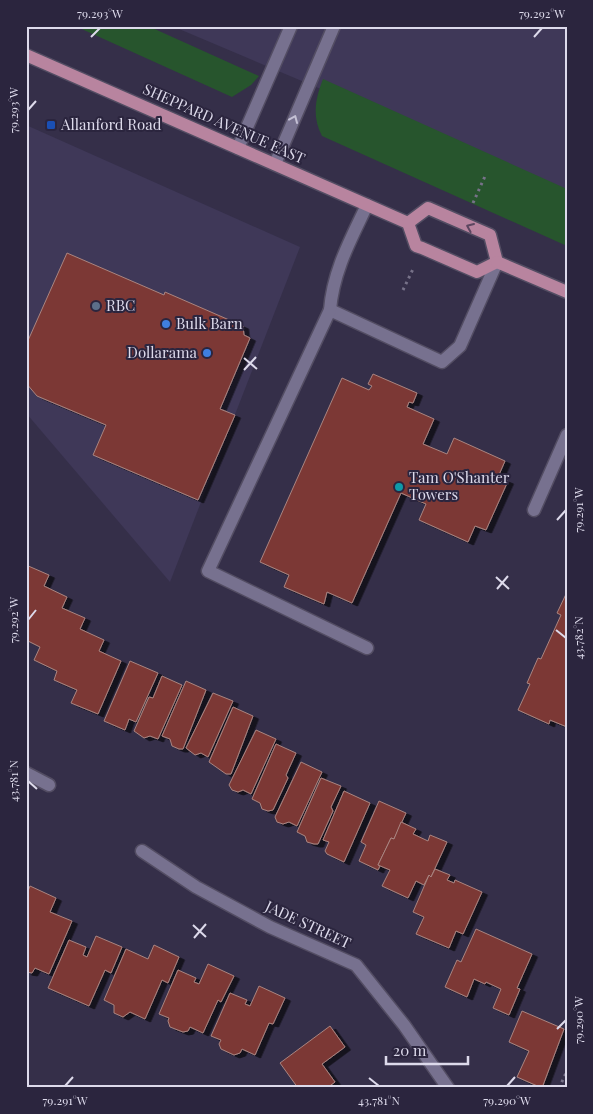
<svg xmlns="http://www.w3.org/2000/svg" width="593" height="1114" font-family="'Playfair Display',serif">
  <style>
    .built { fill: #3f3858 }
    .green { fill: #27552d }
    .building { fill: #7c3935; stroke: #a98480; filter: url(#shadow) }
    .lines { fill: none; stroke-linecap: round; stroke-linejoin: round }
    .minor-casing { stroke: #534d63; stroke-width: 15 }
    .major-casing { stroke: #534d63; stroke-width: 15 }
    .path { stroke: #777289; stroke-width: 3; stroke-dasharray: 2.5 4; stroke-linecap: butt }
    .minor { stroke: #77718f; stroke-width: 12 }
    .major { stroke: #b8849f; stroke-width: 12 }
    .oneway { stroke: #c4c0d4 }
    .oneway2 { stroke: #5c4660 }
    .ticks { fill: none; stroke: #dddaeb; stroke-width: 2 }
    .transit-dot { fill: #1a4fb4; stroke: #2b253e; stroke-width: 2 }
    .service-dot { fill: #5c6f8a; stroke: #2b253e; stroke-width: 2 }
    .shop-dot { fill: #3f7fe0; stroke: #2b253e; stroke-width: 2 }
    .culture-dot { fill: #0f9aa8; stroke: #2b253e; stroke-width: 2 }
    .labels { text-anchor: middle; stroke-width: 4; stroke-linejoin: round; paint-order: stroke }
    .street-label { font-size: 15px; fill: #dddaeb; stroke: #2b253e }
    .poi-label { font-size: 15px; fill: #dddaeb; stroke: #2b253e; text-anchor: start }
    .neatline { fill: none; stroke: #dddaeb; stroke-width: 2 }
    .ticks-label { font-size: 12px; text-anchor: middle; fill: #dddaeb }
  </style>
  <defs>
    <filter id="shadow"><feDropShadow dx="5.5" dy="3" stdDeviation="0" flood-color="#0009"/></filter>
  </defs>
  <rect width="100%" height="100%" fill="#352f49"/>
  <g class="built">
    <path d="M172 26H567V193L290 76Z"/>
    <path d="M26 125 300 247 170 582 26 413Z"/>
  </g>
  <g class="green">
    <path d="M75 26H148L259 76 251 85 232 97Z"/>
    <path d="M323 79 567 189V246L322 136C312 117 315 99 323 79Z"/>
  </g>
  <g class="building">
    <path d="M67 253 164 295 165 292 243 326 244 335 250 338 220 409 235 415 198 500 93 455 106 425 37 396 26 383V345Z"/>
    <path d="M373 374 417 393 413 403 409 402 407 407 434 419 423 444 447 454 454 438 505 461 498 477 508 481 486 530 475 526 468 542 419 520 426 504 401 493 352 603 327 592 324 604 284 587 289 575 260 562 342 378 369 390 372 386 368 384Z"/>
    <path d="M26 565 49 575 44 586 67 597 62 608 85 618 80 629 104 640 99 651 121 661 98 714 71 703 77 690 54 680 57 671 34 660 40 647 26 640Z"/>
    <path d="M567 592V727L550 720 549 724 518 710 530 684 527 683 538 658 541 659 561 615 557 613Z"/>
    <path d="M130 661 158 673 136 722 129 719 125 730 104 721Z"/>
    <path d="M162 676 182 685 158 739 150 736 144 738 134 731 149 697 153 698Z"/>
    <path d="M186 681 206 690 183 749H179L172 746 170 739 162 736Z"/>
    <path d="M213 693 233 701 208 757 201 753 195 755 186 748Z"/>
    <path d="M233 707 253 716 231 774H226L209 762Z"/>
    <path d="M256 730 276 739 251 794 243 790 238 792 232 790 229 785Z"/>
    <path d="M276 744 296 753 286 775 288 778 273 810 268 811 262 809 260 803 252 799Z"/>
    <path d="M301 762 322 772 297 826 289 822 283 824 277 822 275 817Z"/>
    <path d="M321 778 341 786 331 807 333 811 318 844H314L307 842 305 836 297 832Z"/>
    <path d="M344 791 370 803 344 862 327 854 325 851 329 842 323 840Z"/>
    <path d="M379 801 406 813 394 839 391 838 378 865 380 866 378 870 359 861 366 845 361 842Z"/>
    <path d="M401 822 416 829 413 834 428 841 430 835 447 842 431 877 429 875 424 885 416 881 408 898 382 886 390 870 378 865 391 838 394 839Z"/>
    <path d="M435 869 450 875 447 880 454 883 455 880 482 892 463 934 456 931 449 948 416 934 424 917 413 912 429 875 431 877Z"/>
    <path d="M30 886 56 898 50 912 72 921 49 974 35 968 32 973 26 972V896Z"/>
    <path d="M476 929 532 954 517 988 520 989 509 1015 493 1008 501 989 486 982 485 984 474 979 467 997 445 987 457 960 461 962Z"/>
    <path d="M96 936 122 947 111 973 105 970 89 1006 48 988 69 940 86 947 83 955 87 957Z"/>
    <path d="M154 945 179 957 168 983 162 980 145 1019 130 1012 123 1017 114 1013V1005L104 1000 126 949 148 959Z"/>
    <path d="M208 964 234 976 221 1002 218 1000 203 1033 190 1027 188 1031 183 1032 170 1027 168 1021 169 1018 159 1014 178 970 196 978 194 982 199 984Z"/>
    <path d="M259 986 285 998 273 1024 269 1023 255 1055 242 1049 240 1053 234 1055 221 1049 219 1044 221 1040 211 1036 230 993 247 1000 245 1004 250 1006Z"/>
    <path d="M522 1011 564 1029 542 1088 517 1077 529 1051 509 1042Z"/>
    <path d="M330 1026 345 1047 322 1064 335 1082 327 1088H298L280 1063Z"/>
  </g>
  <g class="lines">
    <g class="minor-casing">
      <g id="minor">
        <path d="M238 148 291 26"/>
        <path d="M275 164 334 26"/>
        <path d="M330 310 442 362 460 346 497 262"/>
        <path d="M534 510 567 435"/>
        <path d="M367 648 208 571 330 310C333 271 351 239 367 205"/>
        <path d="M26 773 49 785"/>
        <path d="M142 851 196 887 270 927 356 965 404 1025 448 1088"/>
      </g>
    </g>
    <g class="major-casing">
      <g id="major">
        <path d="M26 55 408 223 416 246 422 248 477 272 497 262"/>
        <path d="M408 223 428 208 490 235 497 262"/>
        <path d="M497 262 567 292"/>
      </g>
    </g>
    <g class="path">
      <path d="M473 203 486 174"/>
      <path d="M403 290 414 267"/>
      <path d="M559 1088 567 1071"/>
    </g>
    <use href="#minor" class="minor"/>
    <use href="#major" class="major"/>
  </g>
  <defs><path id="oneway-chevron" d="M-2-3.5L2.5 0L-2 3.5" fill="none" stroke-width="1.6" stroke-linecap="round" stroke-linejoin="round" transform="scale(1.25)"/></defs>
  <use class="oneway" href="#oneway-chevron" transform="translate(294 119) rotate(-67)"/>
  <use class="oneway2" href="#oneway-chevron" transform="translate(470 227) rotate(-157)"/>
  <path class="ticks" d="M91 37 100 28M534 37 542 28M28 110 36 101M244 358 257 369M244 370 256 357M557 520 566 510M496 577 509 589M497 589 508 576M28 620 36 610M556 630 566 638M28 781 37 789M193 925 206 937M194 938 206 924M557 1029 566 1020M369 1078 379 1086M65 1086 73 1077M507 1086 515 1077"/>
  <rect class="transit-dot" x="46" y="120" width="10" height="10" rx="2.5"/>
  <circle class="service-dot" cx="96" cy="306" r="5"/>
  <g class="shop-dot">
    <circle cx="166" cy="324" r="5"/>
    <circle cx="207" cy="353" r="5"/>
  </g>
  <circle class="culture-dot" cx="399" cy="487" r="5"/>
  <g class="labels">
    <g class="street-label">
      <text transform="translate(224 124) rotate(24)" y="5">SHEPPARD AVENUE EAST</text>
      <text transform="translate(308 925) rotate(25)" y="5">JADE STREET</text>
    </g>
    <g class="poi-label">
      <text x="61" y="130">Allanford Road</text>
      <text x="106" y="311">RBC</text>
      <text x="176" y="329">Bulk Barn</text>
      <text x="197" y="358" text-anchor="end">Dollarama</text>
      <text x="409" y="483">Tam O'Shanter<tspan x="409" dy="17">Towers</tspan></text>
    </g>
  </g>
  <rect width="593" height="1114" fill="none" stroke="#2b253e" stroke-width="55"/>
  <path d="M386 1056v8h82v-8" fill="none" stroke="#dddaeb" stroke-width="2.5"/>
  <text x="393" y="1056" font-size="15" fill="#dddaeb" stroke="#2b253e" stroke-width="4" paint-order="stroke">20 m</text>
  <rect x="28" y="28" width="538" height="1058" class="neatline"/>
  <g class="ticks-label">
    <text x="100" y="18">79.293°W</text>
    <text x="542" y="18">79.292°W</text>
    <text transform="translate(14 110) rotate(-90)" y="4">79.293°W</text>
    <text transform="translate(579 510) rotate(-90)" y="4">79.291°W</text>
    <text transform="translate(14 620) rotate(-90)" y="4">79.292°W</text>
    <text transform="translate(579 638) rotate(-90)" y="4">43.782°N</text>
    <text transform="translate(14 781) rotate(-90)" y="4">43.781°N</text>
    <text transform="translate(579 1020) rotate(-90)" y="4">79.290°W</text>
    <text x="65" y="1105">79.291°W</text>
    <text x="379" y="1105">43.781°N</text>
    <text x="507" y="1105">79.290°W</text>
  </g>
</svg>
